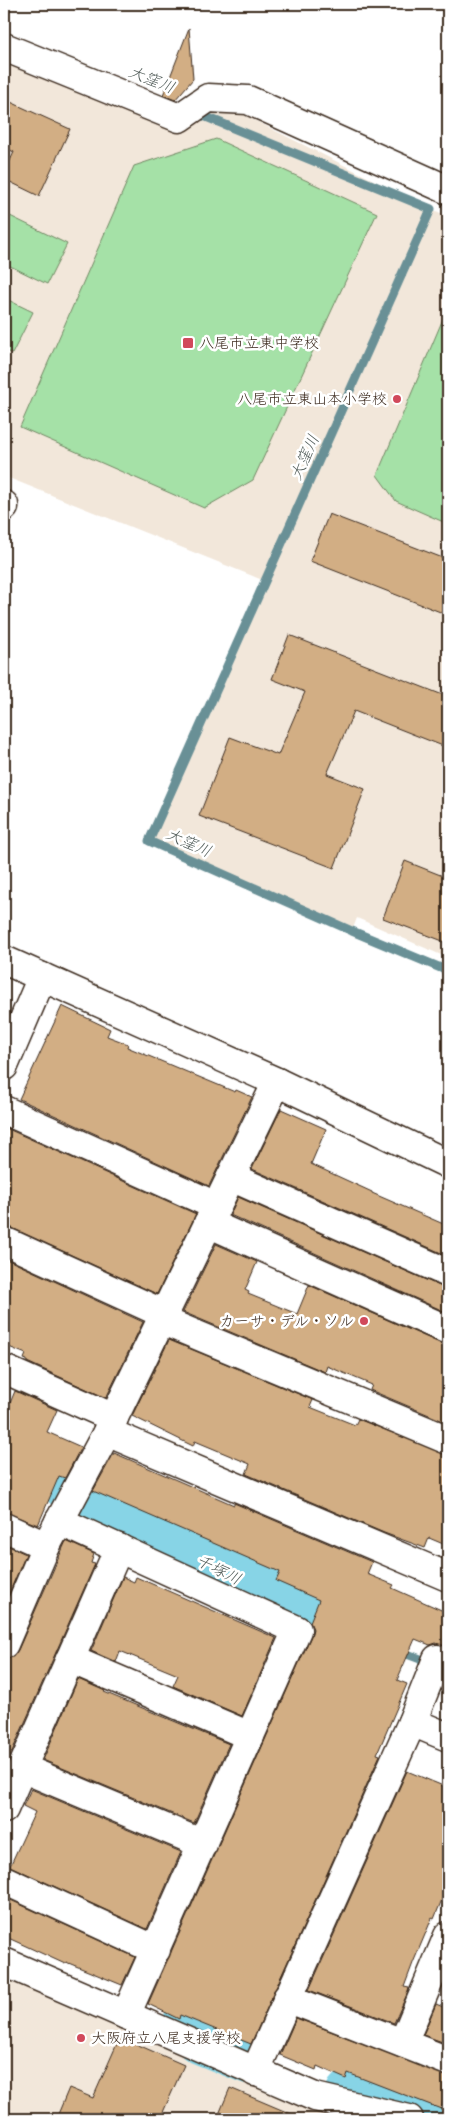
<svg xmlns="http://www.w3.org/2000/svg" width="452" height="2123" font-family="'Patrick Hand','Klee One',sans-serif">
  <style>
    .built { fill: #f2e7da }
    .green { fill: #a5e1a7; stroke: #708662 }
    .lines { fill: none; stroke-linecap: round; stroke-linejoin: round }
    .stream { stroke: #699096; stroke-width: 9 }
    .river { stroke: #87d4e6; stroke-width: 50 }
    .building { fill: #d2ae84; stroke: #3b2a1e }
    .minor-casing { stroke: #3b2a1e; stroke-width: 31 }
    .minor { stroke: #fff; stroke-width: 28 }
    .poi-dot { fill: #d1495b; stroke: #fff; stroke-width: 2 }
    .labels { text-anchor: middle; stroke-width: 5; stroke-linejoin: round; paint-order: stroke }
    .poi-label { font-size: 15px; fill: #3b2a1e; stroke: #fff; text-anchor: start }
    .water-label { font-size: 16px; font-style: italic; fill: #525d5a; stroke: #fff }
  </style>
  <rect width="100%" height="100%" fill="#fff"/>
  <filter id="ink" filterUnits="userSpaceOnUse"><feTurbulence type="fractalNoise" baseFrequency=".02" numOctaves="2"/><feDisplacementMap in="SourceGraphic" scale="10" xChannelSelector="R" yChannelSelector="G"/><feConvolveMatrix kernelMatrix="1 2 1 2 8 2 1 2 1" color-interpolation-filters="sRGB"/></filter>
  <g filter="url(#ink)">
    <g class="built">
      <path d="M4 56 180 127 219 109 230 108 431 209 448 216V958L357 918 352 931 149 841 265 581 4 476Z"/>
      <path d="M4 1971 365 2119H4Z"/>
    </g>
    <g class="green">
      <path d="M216 139 377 213 253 480 204 508 20 427 134 166Z"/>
      <path d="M4 213 67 244 47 284 4 263Z"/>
      <path d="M4 298 33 312 12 354 4 350Z"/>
      <path d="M448 307V524L396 501 377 475Z"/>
    </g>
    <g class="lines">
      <g class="stream">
        <path d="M194 112 431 209 149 841 352 931 448 971"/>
        <path d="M399 1651 431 1663"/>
      </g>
      <g class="river">
        <path d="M4 1449 59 1475 83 1504 347 1631 359 1647 360 1658"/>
        <path d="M220 1956 189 2019 190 2030 200 2039 249 2059"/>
        <path d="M350 2094 423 2110 447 2119"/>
      </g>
    </g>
    <g class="building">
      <path d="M189 28 193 79 175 100 163 95Z"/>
      <path d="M4 99 70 129 39 196 4 179V174L14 152 4 147Z"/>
      <path d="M329 514 448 560V615L310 561Z"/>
      <path d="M289 635 448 697V748L354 711 327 774 365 789 334 868 199 816 230 737 278 755 305 692 272 679Z"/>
      <path d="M405 861 448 878V943L383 918Z"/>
      <path d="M62 1006 110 1029 107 1036 128 1044 127 1047 235 1092 236 1090 252 1097 209 1186 19 1099Z"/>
      <path d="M281 1109 326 1129 311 1164 372 1192V1193L448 1226V1256L252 1169Z"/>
      <path d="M6 1128 196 1214 157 1294 10 1227 4 1226V1134Z"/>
      <path d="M238 1197 442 1287 448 1288V1313L230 1215Z"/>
      <path d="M216 1244 257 1262 245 1290 249 1292 248 1294 297 1314 309 1285 442 1344 448 1345V1423L370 1390 372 1385 327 1366 325 1372 183 1312Z"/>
      <path d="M4 1258 143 1322 106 1398 27 1362V1360L24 1359 26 1354 4 1345Z"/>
      <path d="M169 1340 313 1400 310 1407 355 1425 358 1419 448 1455V1546L429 1538 425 1548 384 1533 246 1474 250 1464 195 1441 193 1446 132 1416Z"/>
      <path d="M15 1391 57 1410 47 1432 81 1447 65 1478 59 1476 38 1525 4 1512V1400L10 1403Z"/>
      <path d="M114 1453 234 1505V1503L372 1562 367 1574 394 1585 392 1588 448 1613V1647L436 1643 430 1645 415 1639 397 1680 407 1684 377 1754 380 1755 251 2044 180 2015 179 2019 148 2004 311 1636 313 1629 310 1622 319 1600 276 1581 280 1572 93 1491Z"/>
      <path d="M66 1541 94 1554 91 1563 95 1564 10 1756 4 1753V1659L13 1657 18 1650Z"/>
      <path d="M4 1544 26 1554 4 1605Z"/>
      <path d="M123 1577 134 1582 136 1577 276 1638 242 1716 173 1686 178 1675 120 1651 116 1662 91 1651Z"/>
      <path d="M78 1679 105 1691 104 1692 229 1744 194 1823 43 1760Z"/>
      <path d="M407 1771 448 1788V1885L434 1919 432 1918 413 1963 404 1987 409 1988 408 1992 394 2023 309 1990Z"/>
      <path d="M31 1789 181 1852 147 1929 10 1866 35 1812 23 1806Z"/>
      <path d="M4 1897 135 1957 122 1985 66 1962 65 1964 4 1936Z"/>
      <path d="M436 2004 448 2009V2044L423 2035Z"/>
      <path d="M296 2018 448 2076V2089L441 2109 348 2073 346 2079 317 2066 316 2070 280 2055Z"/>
      <path d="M120 2037 184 2065 160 2119H56L69 2088 93 2098Z"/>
      <path d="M230 2088 303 2119H217Z"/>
    </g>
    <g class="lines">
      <g class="minor-casing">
        <g id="minor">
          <path d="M4 47 179 118 208 98 248 100 448 190"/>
          <path d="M4 505V507"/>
          <path d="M4 960 277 1082 448 1164"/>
          <path d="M4 1066 42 977"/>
          <path d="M4 1110 216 1206"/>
          <path d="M231 1177 448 1273"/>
          <path d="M208 1223 448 1330"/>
          <path d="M4 1241 164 1314"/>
          <path d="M161 1320 448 1440"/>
          <path d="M4 1369 114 1418"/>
          <path d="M107 1432 448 1577"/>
          <path d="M59 1521 297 1630 126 2015"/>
          <path d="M4 1527 46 1546"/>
          <path d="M4 1644 46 1546 107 1432 277 1082"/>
          <path d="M70 1659 250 1736"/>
          <path d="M448 1664 437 1659 412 1722 448 1737"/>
          <path d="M22 1768 203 1844"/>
          <path d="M4 1809 119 1548"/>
          <path d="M4 1880 156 1950"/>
          <path d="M4 1962 315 2097 409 2119"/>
          <path d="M287 1998 448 2061"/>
          <path d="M403 2043 448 1936"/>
          <path d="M255 2072 412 1722"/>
        </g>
      </g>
      <use href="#minor" class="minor"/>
    </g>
  </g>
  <g class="poi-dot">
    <rect x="182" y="337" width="12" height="12" rx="2.5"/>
    <circle cx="397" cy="399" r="5"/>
    <circle cx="364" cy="1321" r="5"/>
    <circle cx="81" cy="2038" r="5"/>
  </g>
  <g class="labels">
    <g class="poi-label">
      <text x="199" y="348">八尾市立東中学校</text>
      <text x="387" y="404" text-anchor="end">八尾市立東山本小学校</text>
      <text x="354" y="1326" text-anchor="end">カーサ・デル・ソル</text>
      <text x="91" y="2043">大阪府立八尾支援学校</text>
    </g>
    <g class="water-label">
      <text transform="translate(152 79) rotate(22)" y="6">大窪川</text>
      <text transform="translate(304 457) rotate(-66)" y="6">大窪川</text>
      <text transform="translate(189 842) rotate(24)" y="6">大窪川</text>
      <text transform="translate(219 1569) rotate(26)" y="6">千塚川</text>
    </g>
  </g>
  <rect width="452" height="2123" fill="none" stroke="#fff" stroke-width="20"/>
  <rect x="10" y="10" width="432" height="2103" fill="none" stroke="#3b2a1e" stroke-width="2" filter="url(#ink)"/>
</svg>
